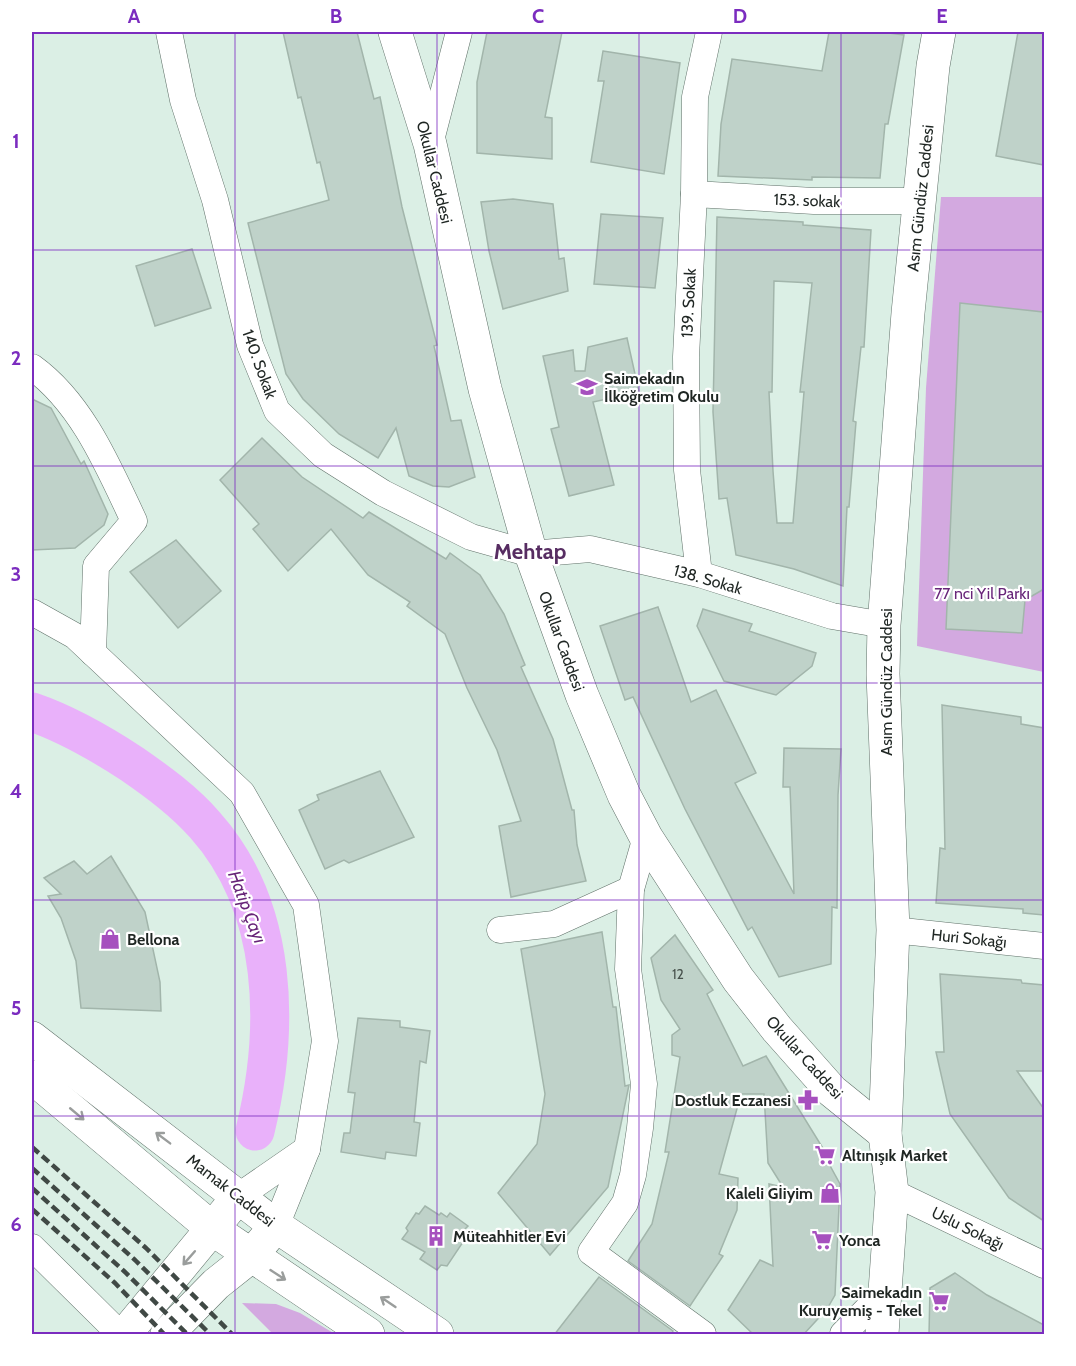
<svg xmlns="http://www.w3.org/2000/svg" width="1076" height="1366" font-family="Cabin,sans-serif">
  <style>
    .green { fill: #d3a9e0 }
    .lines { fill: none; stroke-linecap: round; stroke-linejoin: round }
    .river { stroke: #e9b1fa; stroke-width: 39 }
    .building { fill: #bfd2c9; stroke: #a2b5ab; stroke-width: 1.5; fill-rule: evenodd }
    .street-casing { stroke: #607169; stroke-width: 27 }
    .secondary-casing { stroke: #607169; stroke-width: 34 }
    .primary-casing { stroke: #607169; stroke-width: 34 }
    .street { stroke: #fff; stroke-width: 26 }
    .secondary { stroke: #fff; stroke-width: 33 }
    .primary { stroke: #fff; stroke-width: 33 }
    .rail { stroke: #404945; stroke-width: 4.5; stroke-dasharray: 9 4.5; stroke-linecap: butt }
    .oneway { stroke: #9a9d9c }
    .grid { fill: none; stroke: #7b2cbf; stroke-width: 1.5; stroke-opacity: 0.55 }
    .labels { text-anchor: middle; stroke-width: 4.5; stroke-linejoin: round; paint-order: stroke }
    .number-label { font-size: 14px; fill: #47514c }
    .street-label { font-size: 16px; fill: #1f2623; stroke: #fff }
    .poi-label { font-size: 16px; font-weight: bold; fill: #1f2623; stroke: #fff; text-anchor: start }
    .park-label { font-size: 16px; fill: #672579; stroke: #fff }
    .water-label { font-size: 18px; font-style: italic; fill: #672478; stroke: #fff }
    .district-label { font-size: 22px; font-weight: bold; fill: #572d62; stroke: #fff }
    .neatline { fill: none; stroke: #7b2cbf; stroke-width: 2 }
    .grid-label { font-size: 20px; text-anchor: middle; font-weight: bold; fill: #7b2cbf }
  </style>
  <rect width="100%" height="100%" fill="#dbefe5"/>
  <g class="green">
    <path d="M941 197H1044V672L917 646 926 388Z"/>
    <path d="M242 1303 276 1304 300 1313 335 1334H273Z"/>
  </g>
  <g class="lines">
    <path class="river" d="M32 712C67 724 100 743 132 764 158 782 184 801 205 825 279 908 280 1029 255 1131"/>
  </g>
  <g class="building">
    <path d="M283 32H357L374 99 380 97 402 207 437 345 434 346 451 421 461 420 475 477 449 487 433 486 409 476 396 428 378 458 339 434 303 399 286 374 248 223 329 200 320 162 317 163 301 97 298 98Z"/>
    <path d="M487 32H562L545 117 552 118V159L477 153V82Z"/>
    <path d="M829 32H881L904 35 888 124H885L880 178 812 177V180L718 176 721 124 732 59 822 71Z"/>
    <path d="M1018 32H1044V165L996 156Z"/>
    <path d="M603 51 680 63 664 174 591 162 604 81H598Z"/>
    <path d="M513 199 553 204 559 259 564 258 568 291 503 309 489 251 481 202Z"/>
    <path d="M601 214 663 218 655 288 594 284Z"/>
    <path d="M717 217 803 222V225L871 230 864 347H861L853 421 856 422 849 507H847L843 586 794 569 736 555 727 498 719 499 713 412ZM774 281 812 283 800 392H804L793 523H777L773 471 769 392H772Z"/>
    <path d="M192 249 211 308 155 326 136 266Z"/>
    <path d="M960 303 1043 312 1044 589 1025 600 1022 633 946 629Z"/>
    <path d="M627 338 639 392 593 402 614 485 569 496 551 429 559 427 543 356 573 350 575 371H585L588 347Z"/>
    <path d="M32 399 51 408 81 464 84 461 108 514 104 525 75 548 32 550Z"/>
    <path d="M262 438 302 477 363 518 369 512 446 559 450 553 480 575 504 614 525 665 521 667 553 739 572 810H574L577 845 586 881 511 897 499 826 521 821 497 750 467 688 445 634 407 606 410 602 368 575 331 529 288 571 253 529 259 524 220 480Z"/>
    <path d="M176 540 221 591 178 628 130 572Z"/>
    <path d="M658 607 691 702 716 690 756 773 735 783 794 894 790 787H783L784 748 841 749 838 795 837 908 832 907 831 964 779 977 752 927 748 930 685 809 633 697 625 700 600 626Z"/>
    <path d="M703 609 752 624 749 631 816 653 812 666 776 695 724 681 697 626Z"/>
    <path d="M942 705 1021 717V724L1044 728V915L1023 913V909L936 903 940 848 945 849Z"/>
    <path d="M380 771 414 837 349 863 344 860 325 869 299 810 319 800 317 795Z"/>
    <path d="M111 856 145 912 160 982 161 1011 81 1008 76 961 61 918 48 896 61 894 44 878 74 861 87 874Z"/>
    <path d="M602 932 613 1007H616L625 1086 629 1085 608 1187 550 1255 498 1193 537 1144 545 1094 521 949Z"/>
    <path d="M675 935 713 990 707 994 743 1066 766 1056 824 1150 822 1151 840 1184 835 1295 827 1309 803 1335H754L728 1310 760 1260 773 1266 769 1184 783 1187 768 1163 764 1094H741L719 1174 738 1178 737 1210 719 1254 723 1256 690 1306 628 1261 652 1224 669 1152H665L680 1057 672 1055V1035L680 1029 661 1000 651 958Z"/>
    <path d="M940 974 1021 980 1022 983 1044 985V1071H1017L1044 1109V1221L1009 1198 950 1114 936 1052H944Z"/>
    <path d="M358 1018 400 1021V1027L430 1031 426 1063 420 1061 414 1122 420 1123 416 1156 386 1152 385 1159 341 1152 344 1133H350L355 1093 348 1092Z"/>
    <path d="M425 1206 439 1215 441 1213 447 1217 450 1213 468 1226 464 1230 469 1233 447 1266 441 1265 437 1270 420 1259 425 1252 402 1239 408 1231 406 1228 416 1213 419 1214Z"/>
    <path d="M955 1273 987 1295 1044 1325V1335H929L930 1288Z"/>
    <path d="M599 1277 673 1331 671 1335H554Z"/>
  </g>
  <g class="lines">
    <g class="street-casing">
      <g id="street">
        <path d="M169 32 183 100 215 200 250 345 277 411 323 455 383 493 471 537 531 554 590 549 699 574 832 616 884 625"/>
        <path d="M430 144 459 32"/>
        <path d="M694 194 814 201H920"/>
        <path d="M32 367C82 403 108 466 134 521L96 566 93 653"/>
        <path d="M699 574 687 470 686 357 694 194 695 97 709 32"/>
        <path d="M32 612 75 636 242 793 306 905 325 1041 307 1149 276 1226"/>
        <path d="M646 837 631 889 628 969 644 1084 640 1128 633 1175 625 1203 591 1252 703 1334"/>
        <path d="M500 930 554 924 631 889"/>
        <path d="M893 930 1044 946"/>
        <path d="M892 1192 1044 1265"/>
        <path d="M239 1196 307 1149"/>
        <path d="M32 1247 120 1334"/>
        <path d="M843 1334 885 1291"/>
      </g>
    </g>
    <g class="secondary-casing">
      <g id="secondary">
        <path d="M395 32 430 144 485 389 531 554 582 695 624 795 646 837 738 979 777 1029 832 1091 885 1134"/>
        <path d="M125 1334 239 1196"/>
        <path d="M167 1334 216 1284 250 1257 276 1226"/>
        <path d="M882 1334 892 1192 885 1134 893 930 883 674 884 625 908 313 933 66 939 32"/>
      </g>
    </g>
    <g class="primary-casing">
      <g id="primary">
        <path d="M32 1038 276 1226 437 1334"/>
        <path d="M32 1077 214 1230 368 1334"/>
      </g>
    </g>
    <use href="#street" class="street"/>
    <use href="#secondary" class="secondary"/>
    <use href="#primary" class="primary"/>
    <g class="rail">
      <path d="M32 1147 146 1248 232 1334"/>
      <path d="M32 1168 135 1260 210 1334"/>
      <path d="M32 1188 125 1272 187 1334"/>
      <path d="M32 1209 115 1283 164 1334"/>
    </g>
  </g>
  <defs><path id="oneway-shaft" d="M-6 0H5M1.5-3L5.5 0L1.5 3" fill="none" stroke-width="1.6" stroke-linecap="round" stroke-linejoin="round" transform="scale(1.5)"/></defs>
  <g class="oneway">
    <use href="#oneway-shaft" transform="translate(77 1114) rotate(40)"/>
    <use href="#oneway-shaft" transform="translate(163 1138) rotate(-143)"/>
    <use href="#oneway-shaft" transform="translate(189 1258) rotate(131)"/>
    <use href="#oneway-shaft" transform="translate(278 1275) rotate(33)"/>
    <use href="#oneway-shaft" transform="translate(388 1302) rotate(-146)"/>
  </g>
  <path class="grid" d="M235 32V1334M437 32V1334M639 32V1334M841 32V1334M32 250H1044M32 466H1044M32 683H1044M32 900H1044M32 1116H1044"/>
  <defs>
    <g id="school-bare" transform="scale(1.62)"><path d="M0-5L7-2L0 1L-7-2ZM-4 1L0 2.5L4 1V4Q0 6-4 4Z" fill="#a650be" stroke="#fff" stroke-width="2.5" paint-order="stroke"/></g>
    <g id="shop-bare" transform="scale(1.62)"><path d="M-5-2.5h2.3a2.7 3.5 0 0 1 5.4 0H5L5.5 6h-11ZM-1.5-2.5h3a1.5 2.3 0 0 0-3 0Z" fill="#a650be" stroke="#fff" stroke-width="2.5" paint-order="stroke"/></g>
    <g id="pharmacy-bare" transform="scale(1.62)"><path d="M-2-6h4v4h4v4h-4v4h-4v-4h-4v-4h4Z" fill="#a650be" stroke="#fff" stroke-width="2.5" paint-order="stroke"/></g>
    <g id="supermarket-bare" transform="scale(1.62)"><path d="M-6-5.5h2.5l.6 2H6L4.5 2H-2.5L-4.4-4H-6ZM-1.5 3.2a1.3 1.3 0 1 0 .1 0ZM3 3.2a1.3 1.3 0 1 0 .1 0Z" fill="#a650be" stroke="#fff" stroke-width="2.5" paint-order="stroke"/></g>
    <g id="building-bare" transform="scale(1.62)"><path d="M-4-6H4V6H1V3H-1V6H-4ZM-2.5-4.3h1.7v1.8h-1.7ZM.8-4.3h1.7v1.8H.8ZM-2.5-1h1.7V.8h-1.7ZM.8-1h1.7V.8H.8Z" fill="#a650be" stroke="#fff" stroke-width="2.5" paint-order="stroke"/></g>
  </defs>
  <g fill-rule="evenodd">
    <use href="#school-bare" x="587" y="387"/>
    <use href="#shop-bare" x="110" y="939"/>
    <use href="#pharmacy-bare" x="808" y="1100"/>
    <use href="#supermarket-bare" x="825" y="1155"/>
    <use href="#shop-bare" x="830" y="1193"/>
    <use href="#building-bare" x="436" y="1236"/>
    <use href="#supermarket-bare" x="822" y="1240"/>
    <use href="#supermarket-bare" x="939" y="1301"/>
  </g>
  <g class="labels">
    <g class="number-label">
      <text x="678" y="979">12</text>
    </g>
    <g class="street-label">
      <text transform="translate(435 172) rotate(76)" y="6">Okullar Caddesi</text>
      <text transform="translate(920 198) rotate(-84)" y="6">Asım Gündüz Caddesi</text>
      <text transform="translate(807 200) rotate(2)" y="6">153. sokak</text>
      <text transform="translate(688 303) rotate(-87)" y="6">139. Sokak</text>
      <text transform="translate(260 364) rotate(70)" y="6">140. Sokak</text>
      <text transform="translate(708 579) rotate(16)" y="6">138. Sokak</text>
      <text transform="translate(562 641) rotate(70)" y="6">Okullar Caddesi</text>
      <text transform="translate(886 682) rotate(-90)" y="6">Asım Gündüz Caddesi</text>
      <text transform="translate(969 938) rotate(6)" y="6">Huri Sokağı</text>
      <text transform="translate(805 1057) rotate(48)" y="6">Okullar Caddesi</text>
      <text transform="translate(231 1190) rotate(38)" y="6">Mamak Caddesi</text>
      <text transform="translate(968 1228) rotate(26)" y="6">Uslu Sokağı</text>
    </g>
    <g class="poi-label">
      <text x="604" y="384">Saimekadın<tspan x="604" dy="18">İlköğretim Okulu</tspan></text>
      <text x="127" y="945">Bellona</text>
      <text x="791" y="1106" text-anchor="end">Dostluk Eczanesi</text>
      <text x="842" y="1161">Altınışık Market</text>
      <text x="813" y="1199" text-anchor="end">Kaleli Gİiyim</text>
      <text x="453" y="1242">Müteahhitler Evi</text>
      <text x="839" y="1246">Yonca</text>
      <text x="922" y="1298" text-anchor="end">Saimekadın<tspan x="922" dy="18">Kuruyemiş - Tekel</tspan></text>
    </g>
    <g class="park-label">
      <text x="982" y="599">77 nci Yil Parkı</text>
    </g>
    <g class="water-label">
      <text transform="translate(247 907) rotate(69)" y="6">Hatip Çayı</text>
    </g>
    <g class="district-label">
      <text x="530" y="559">Mehtap</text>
    </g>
  </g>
  <rect width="1076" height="1366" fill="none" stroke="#ffffff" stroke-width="66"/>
  <rect x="33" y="33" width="1010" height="1300" class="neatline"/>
  <g class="grid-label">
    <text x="134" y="23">A</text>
    <text x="336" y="23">B</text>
    <text x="538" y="23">C</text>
    <text x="740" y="23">D</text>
    <text x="942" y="23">E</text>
    <text x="16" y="148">1</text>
    <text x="16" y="365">2</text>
    <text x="16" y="581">3</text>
    <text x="16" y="798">4</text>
    <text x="16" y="1015">5</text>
    <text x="16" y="1231">6</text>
  </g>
</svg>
